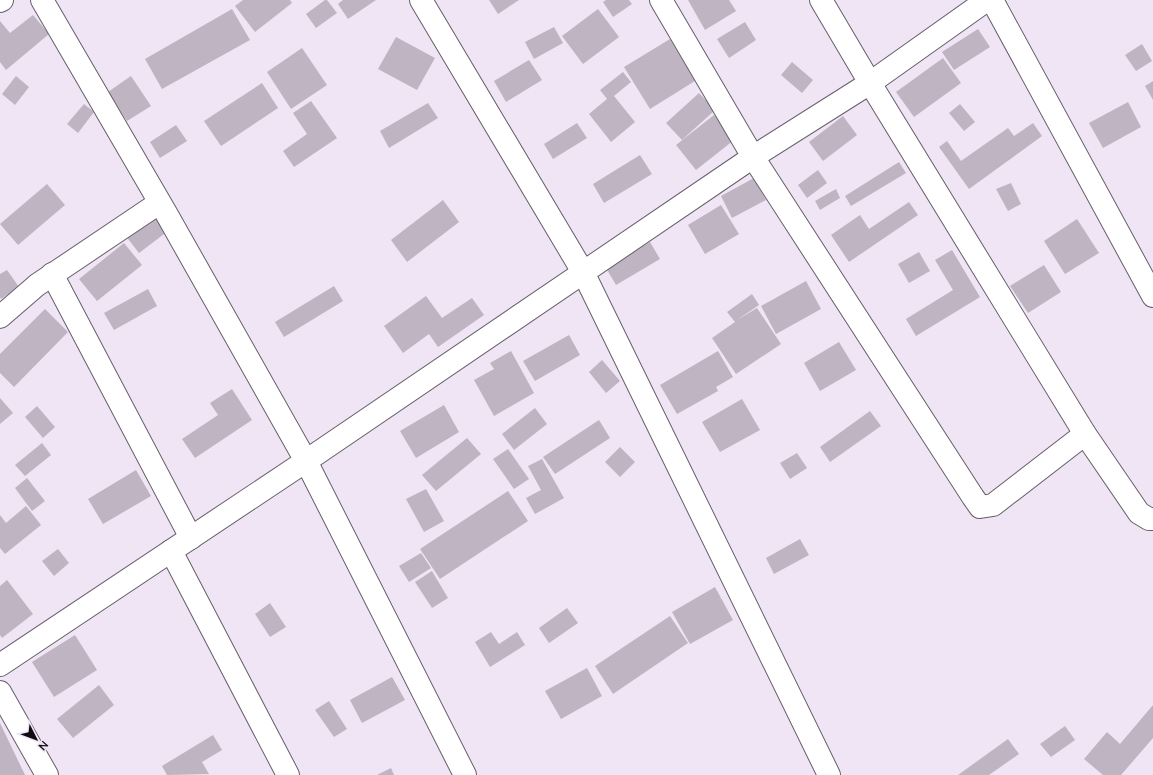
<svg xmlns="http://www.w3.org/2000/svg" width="1153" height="775" font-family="Mulish,sans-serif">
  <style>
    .building { fill: #beb4c2 }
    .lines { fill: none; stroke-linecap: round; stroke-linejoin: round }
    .minor-casing { stroke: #675e6a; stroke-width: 24 }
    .minor { stroke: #fff; stroke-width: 22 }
  </style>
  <rect width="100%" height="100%" fill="#efe5f4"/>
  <g class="building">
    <path d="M243 0H290L292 3 255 32 235 6Z"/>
    <path d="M325 0H327L337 13 316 28 306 14Z"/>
    <path d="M343 0H376L348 19 338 4Z"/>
    <path d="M489 0H519L498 14Z"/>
    <path d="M606 0H629L632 4 613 17 603 2Z"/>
    <path d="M688 0H729L736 11 705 30Z"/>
    <path d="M232 9 250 40 162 89 145 59Z"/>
    <path d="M598 9 619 37 583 64 562 36Z"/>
    <path d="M33 15 49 34 6 70 0 62V21L10 33Z"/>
    <path d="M745 22 756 40 729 58 717 39Z"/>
    <path d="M554 27 563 43 534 59 525 42Z"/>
    <path d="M978 29 990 47 954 70 942 52Z"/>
    <path d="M396 37 435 58 417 90 378 69Z"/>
    <path d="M670 39 695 81 650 109 624 67Z"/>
    <path d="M1142 44 1152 61 1136 71 1125 55Z"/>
    <path d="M302 48 327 85 291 109 267 72Z"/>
    <path d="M943 58 961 83 914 117 896 92Z"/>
    <path d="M529 60 542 80 506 102 494 81Z"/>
    <path d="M792 62 813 80 802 93 781 75Z"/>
    <path d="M623 72 631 82 614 96 635 122 611 142 589 114 607 99 600 90Z"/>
    <path d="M16 76 29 87 15 105 2 94Z"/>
    <path d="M131 76 151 106 127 121 108 92Z"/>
    <path d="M1153 81V100L1145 86Z"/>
    <path d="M262 83 278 108 221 146 204 121Z"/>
    <path d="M699 93 715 110 682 140 666 123Z"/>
    <path d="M311 101 337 138 294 167 283 151 307 134 293 113Z"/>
    <path d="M1128 102 1141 127 1103 148 1089 123Z"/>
    <path d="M428 103 438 118 389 148 380 131Z"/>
    <path d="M84 104 94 112 78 133 67 124Z"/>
    <path d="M960 104 975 122 964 131 949 113Z"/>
    <path d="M714 115 734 140 696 170 676 145Z"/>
    <path d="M843 116 857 135 823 161 809 142Z"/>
    <path d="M577 123 587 138 553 159 544 144Z"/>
    <path d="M1033 123 1042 136 969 189 939 147 947 141 961 161 1008 128 1014 136Z"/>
    <path d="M176 125 187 141 160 158 150 142Z"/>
    <path d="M640 155 652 174 604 203 593 184Z"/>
    <path d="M899 162 906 173 851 206 845 196Z"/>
    <path d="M818 170 827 183 807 198 798 185Z"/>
    <path d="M754 178 766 200 732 218 721 196Z"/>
    <path d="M1011 183 1021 204 1008 211 996 189Z"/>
    <path d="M47 184 65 205 18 245 0 224Z"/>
    <path d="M836 189 840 198 820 210 815 201Z"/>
    <path d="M443 200 459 222 407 262 391 240Z"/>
    <path d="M909 202 918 215 849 262 831 235 860 215 869 229Z"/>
    <path d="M721 205 739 234 705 254 688 225Z"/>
    <path d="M154 213 168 231 139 253 125 235Z"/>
    <path d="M1077 219 1099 253 1065 274 1044 241Z"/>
    <path d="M650 242 660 259 616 285 606 268Z"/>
    <path d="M124 243 142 265 97 301 79 279Z"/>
    <path d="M952 250 980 297 916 336 906 319 953 290 935 260Z"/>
    <path d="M919 252 930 271 909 283 898 264Z"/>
    <path d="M1044 265 1061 292 1028 313 1010 286Z"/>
    <path d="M7 270 19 287 1 299 0 297V274Z"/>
    <path d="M806 281 821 309 776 334 761 306Z"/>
    <path d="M334 286 343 301 284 337 275 322Z"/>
    <path d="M148 289 157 306 114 330 104 313Z"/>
    <path d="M752 294 759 305 737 320 757 308 781 344 736 374 712 338 735 322 727 312Z"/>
    <path d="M426 296 442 318 472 298 484 315 438 347 429 334 403 353 384 326Z"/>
    <path d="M45 309 68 332 14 387 0 373V354Z"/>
    <path d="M569 335 580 355 535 381 523 361Z"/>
    <path d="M839 342 856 370 820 391 804 363Z"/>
    <path d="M511 351 534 393 494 416 474 380 494 369 490 363Z"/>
    <path d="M718 351 733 377 716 387 718 391 677 414 660 385Z"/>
    <path d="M602 360 620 381 606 393 589 372Z"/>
    <path d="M232 389 252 420 195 458 182 439 218 415 210 403Z"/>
    <path d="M0 398 13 413 0 424Z"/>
    <path d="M742 399 760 430 720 452 702 422Z"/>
    <path d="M444 405 459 432 416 458 400 431Z"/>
    <path d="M37 406 55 427 43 438 25 417Z"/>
    <path d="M535 408 547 424 514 450 502 434Z"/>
    <path d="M870 411 881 426 830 462 820 447Z"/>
    <path d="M599 420 610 438 555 474 543 457Z"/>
    <path d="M467 438 481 454 436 491 422 475Z"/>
    <path d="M42 443 51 455 25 476 15 465Z"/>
    <path d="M620 447 635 462 620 477 605 462Z"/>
    <path d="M508 449 529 479 514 489 493 459Z"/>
    <path d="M797 453 807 468 790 479 780 463Z"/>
    <path d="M542 459 564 498 535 514 526 498 541 490 528 466Z"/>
    <path d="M136 470 151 496 103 524 88 499Z"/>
    <path d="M27 478 45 501 32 511 15 488Z"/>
    <path d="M426 489 444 521 424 532 406 499Z"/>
    <path d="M508 491 528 521 440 579 420 549Z"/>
    <path d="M26 506 41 525 5 554 0 548V515L6 523Z"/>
    <path d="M800 539 809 555 774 574 766 558Z"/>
    <path d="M58 549 69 563 54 576 42 561Z"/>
    <path d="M421 553 431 568 409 582 399 566Z"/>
    <path d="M432 571 448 598 432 608 415 582Z"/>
    <path d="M7 580 33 614 2 638 0 635V586Z"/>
    <path d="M715 587 733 620 690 644 672 612Z"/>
    <path d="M270 603 286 627 270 637 255 614Z"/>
    <path d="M567 608 578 623 549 643 539 628Z"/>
    <path d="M670 616 688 643 613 694 595 666Z"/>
    <path d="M491 632 499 644 517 632 525 645 490 667 475 642Z"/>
    <path d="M75 635 97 670 54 697 32 662Z"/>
    <path d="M587 668 602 696 561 719 545 691Z"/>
    <path d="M392 677 405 700 362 723 350 700Z"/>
    <path d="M99 685 114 705 73 738 57 719Z"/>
    <path d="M329 701 347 729 334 737 315 710Z"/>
    <path d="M1153 705V738L1121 775H1103L1084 759 1107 732 1120 744Z"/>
    <path d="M0 723 25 775H0Z"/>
    <path d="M1065 726 1075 740 1051 757 1040 744Z"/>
    <path d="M213 735 222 750 202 762 209 774 167 775 162 766Z"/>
    <path d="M1008 739 1019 754 989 775H958Z"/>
    <path d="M391 768 394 775H377Z"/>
  </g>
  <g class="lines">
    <g class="minor-casing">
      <g id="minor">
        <path d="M42 0 166 213 306 461 465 775"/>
        <path d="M421 0 583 272 829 775"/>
        <path d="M661 0 753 157 973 497 980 507 993 505 1085 434"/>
        <path d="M821 0 870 83 1085 434 1139 513 1149 519H1153"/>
        <path d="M992 0 1153 296"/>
        <path d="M0 1 2 0"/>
        <path d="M52 274 191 538"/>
        <path d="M0 317 37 285 159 203"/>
        <path d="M171 551 288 775"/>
        <path d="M0 665 306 461 753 157 870 83 987 0"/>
        <path d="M0 692 47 775"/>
      </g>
    </g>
    <use href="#minor" class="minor"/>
  </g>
  <g transform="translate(36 739) rotate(132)" stroke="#efe5f4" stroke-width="3" paint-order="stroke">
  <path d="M0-3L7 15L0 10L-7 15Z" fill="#0f0c11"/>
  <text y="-6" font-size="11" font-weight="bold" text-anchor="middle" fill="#0f0c11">N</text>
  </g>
</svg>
